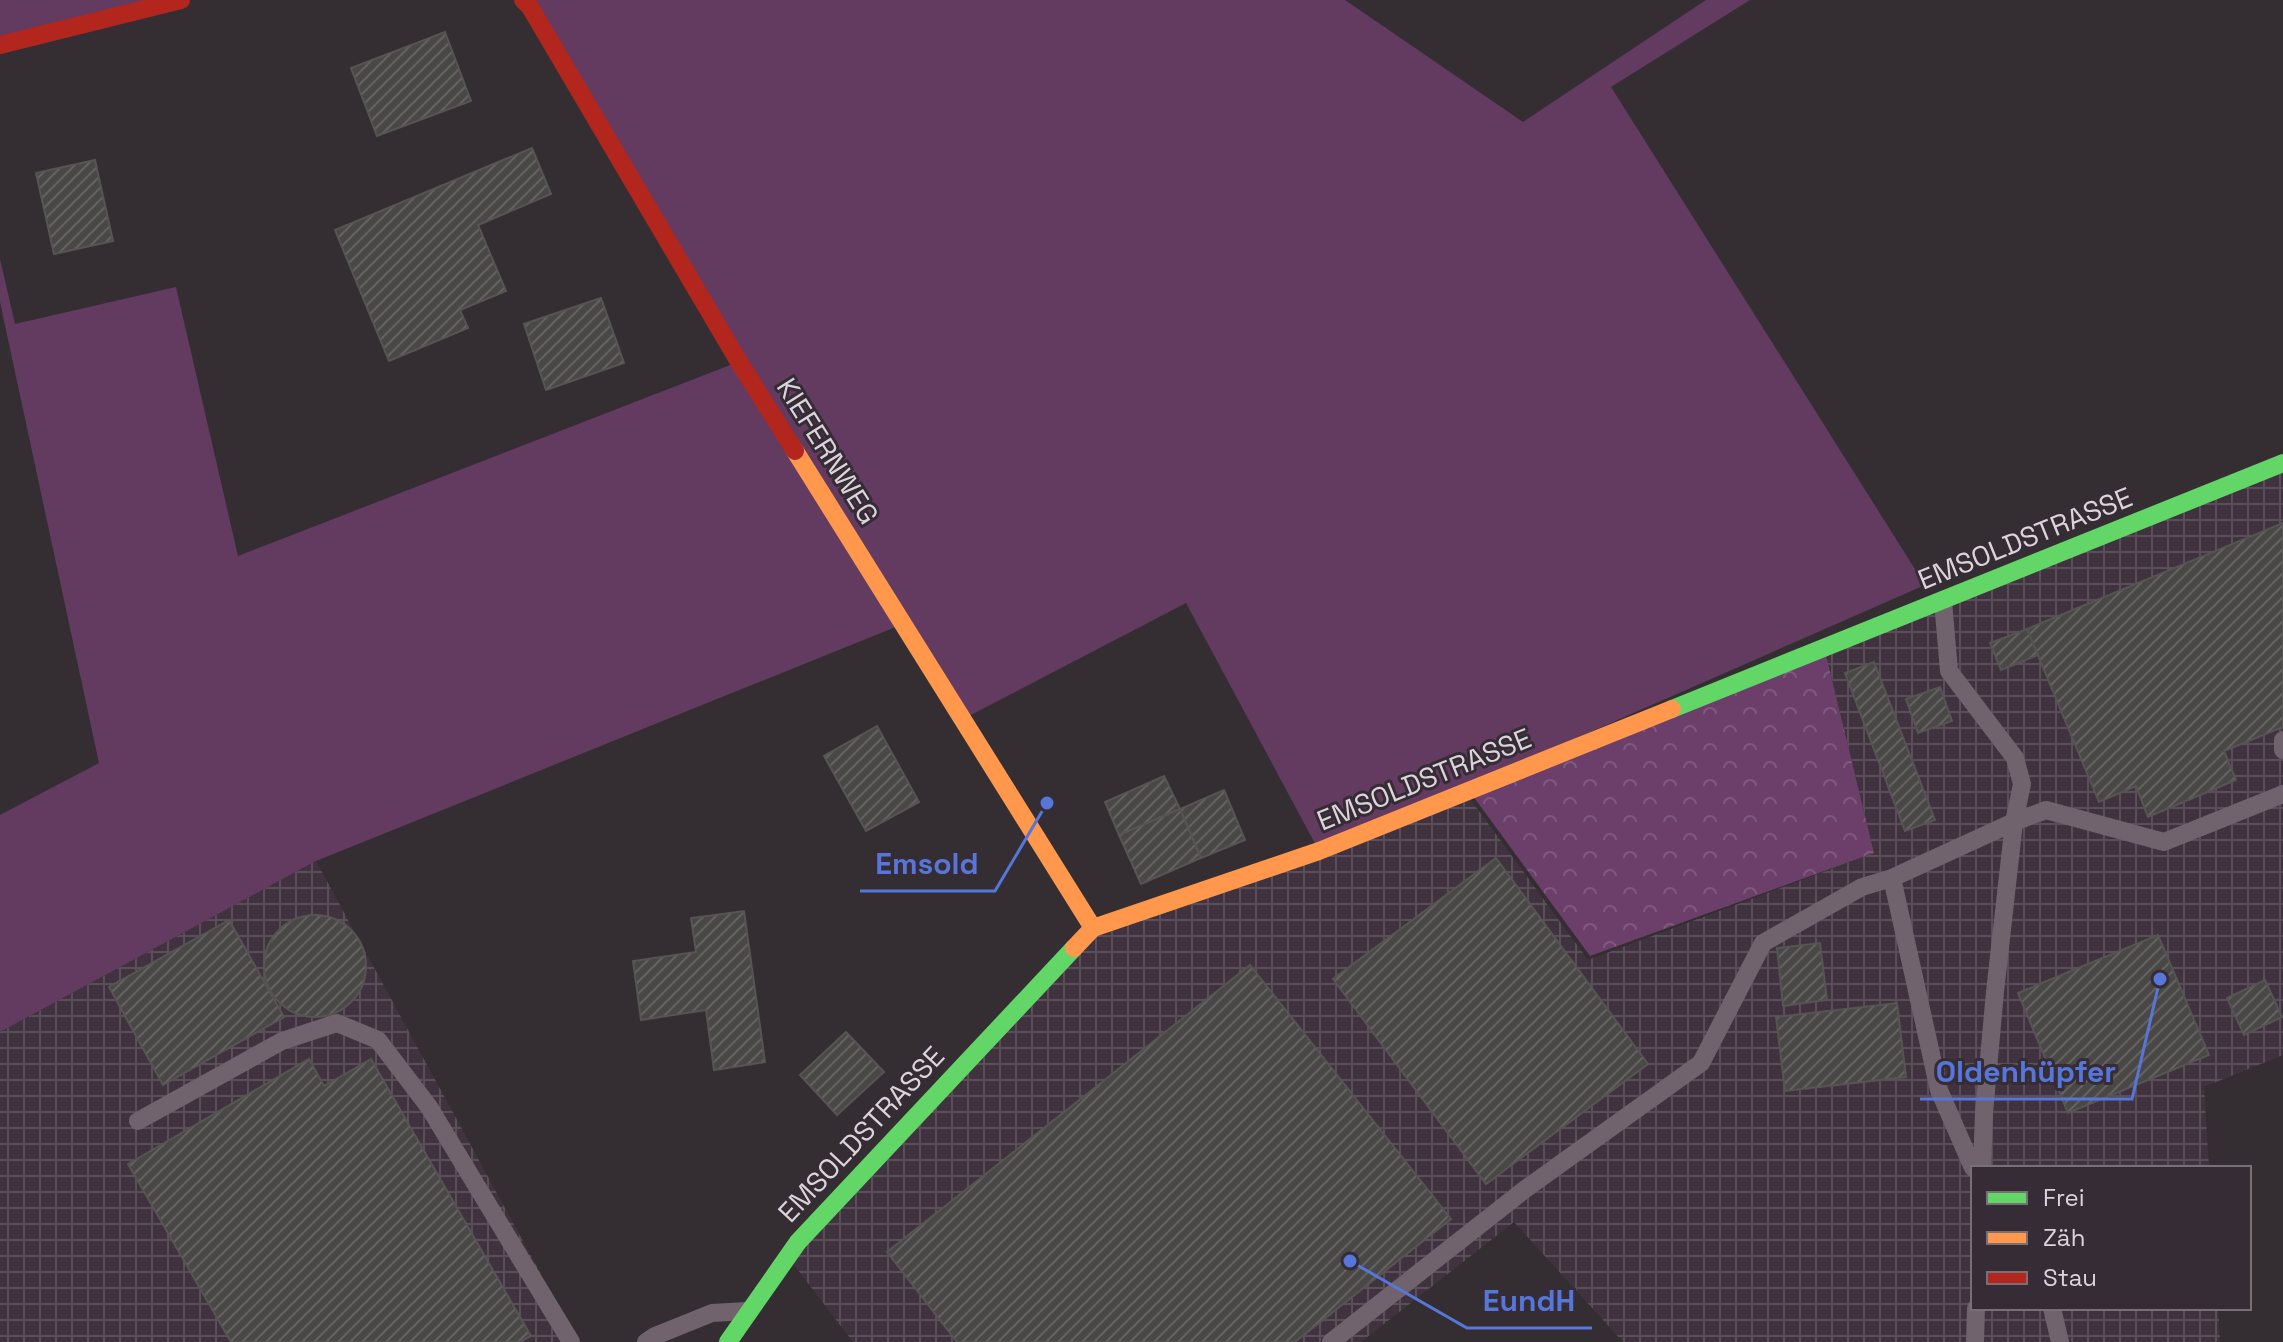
<svg xmlns="http://www.w3.org/2000/svg" width="2283" height="1342" font-family="'Space Grotesk',sans-serif">
  <style>
    .industrial { fill: url(#industrial-grid) }
    .grass { fill: #633b60 }
    .forest { fill: url(#forest-crowns) }
    .building { fill: url(#building-hatch); stroke: #575454; stroke-width: 2 }
    .lines { fill: none; stroke-linecap: round; stroke-linejoin: round }
    .lane { stroke: #70636e; stroke-width: 18 }
    .fast { stroke: #63d668; stroke-width: 18 }
    .slow { stroke: #ff974d; stroke-width: 18 }
    .jam { stroke: #b3261e; stroke-width: 18 }
    .labels { text-anchor: middle; stroke-width: 6; stroke-linejoin: round; paint-order: stroke }
    .street-label { font-size: 28px; fill: #dbd4da; stroke: #362c35 }
    .leader { fill: none; stroke: #5676d9; stroke-width: 3 }
    .callout-dot { fill: #5676d9; stroke: #362c35; stroke-width: 3 }
    .callout-label { font-size: 30px; text-anchor: middle; font-weight: bold; fill: #5676d9; stroke: #362c35; stroke-width: 6; stroke-linejoin: round; paint-order: stroke }
  </style>
  <defs>
    <pattern id="industrial-grid" width="8" height="8" patternUnits="userSpaceOnUse" patternTransform="scale(2)"><rect width="8" height="8" fill="#40323f"/><path d="M0 4h8M4 0v8" fill="none" stroke="#5b4f5a"/></pattern>
    <pattern id="forest-crowns" width="20" height="18" patternUnits="userSpaceOnUse" patternTransform="scale(2)"><rect width="20" height="18" fill="#6c3e6a"/><path d="M2 6a3 3 0 1 1 6 0M12 15a3 3 0 1 1 6 0" fill="none" stroke="#80597f"/></pattern>
    <pattern id="building-hatch" width="6" height="6" patternUnits="userSpaceOnUse" patternTransform="scale(2)"><rect width="6" height="6" fill="#4a4747"/><path d="M-1 1l2-2M0 6l6-6M5 7l2-2" fill="none" stroke="#646161"/></pattern>
  </defs>
  <rect width="100%" height="100%" fill="#342e33"/>
  <g class="industrial">
    <path d="M2283 470V1055L2204 1087 2209 1168H1973V1308H2218L2220 1342H1623L1514 1222 1361 1342H853L791 1261 1099 932 1468 796 1588 960 1874 853 1826 655Z"/>
    <path d="M316 861 578 1342H0V1032Z"/>
  </g>
  <g class="grass">
    <path d="M0 0H181L0 45Z"/>
    <path d="M523 0H1345L1523 122 1706 0H1750L1611 87 1925 585 1319 851 1186 603 963 719 903 624 316 861 0 1032V815L99 763 0 302V259L15 324 176 287 238 556 738 362Z"/>
  </g>
  <path class="forest" d="M1826 655 1874 853 1590 956 1473 796Z"/>
  <g class="building">
    <path d="M445 32 471 101 377 136 351 68Z"/>
    <path d="M532 148 551 194 478 225 506 291 460 310 468 328 389 361 335 230Z"/>
    <path d="M95 160 113 241 54 254 36 173Z"/>
    <path d="M601 298 624 363 546 390 524 324Z"/>
    <path d="M2283 523V727L2224 751 2236 780 2148 817 2136 786 2099 802 2027 629Z"/>
    <path d="M2027 629 2038 655 2001 670 1990 643Z"/>
    <path d="M1874 662 1935 820 1905 831 1845 673Z"/>
    <path d="M1940 687 1952 721 1918 733 1906 699Z"/>
    <path d="M877 726 919 802 866 831 824 756Z"/>
    <path d="M1164 776 1180 809 1119 835 1105 802Z"/>
    <path d="M1224 790 1245 840 1201 858 1180 809Z"/>
    <path d="M1180 809 1201 858 1141 884 1119 835Z"/>
    <path d="M1496 858 1648 1064 1486 1184 1333 979Z"/>
    <path d="M744 911 765 1062 714 1070 706 1010 641 1020 633 961 696 952 691 918Z"/>
    <circle cx="315" cy="966" r="51"/>
    <path d="M229 920 284 1017 163 1085 109 987Z"/>
    <path d="M2158 935 2209 1055 2068 1113 2018 993Z"/>
    <path d="M1820 943 1827 1000 1783 1006 1777 948Z"/>
    <path d="M1250 965 1451 1219 1295 1342H957L887 1252Z"/>
    <path d="M2265 980 2282 1017 2244 1035 2227 998Z"/>
    <path d="M1897 1003 1906 1077 1785 1091 1776 1017Z"/>
    <path d="M846 1032 884 1072 837 1115 800 1075Z"/>
    <path d="M309 1059 324 1086 371 1059 531 1336 520 1342H231L128 1164Z"/>
  </g>
  <g class="lines">
    <g class="lane">
      <path d="M1943 601 1949 671 2015 758 2022 784 2014 822 1995 992 1984 1113 1982 1168"/>
      <path d="M2283 740V750"/>
      <path d="M1892 878 1939 1090 1973 1168"/>
      <path d="M138 1121 282 1041 337 1023 378 1040 429 1107 571 1342"/>
      <path d="M2052 1308 2060 1342"/>
      <path d="M646 1342 655 1336 712 1313 747 1311"/>
      <path d="M1331 1342 1524 1190 1701 1063 1763 943 1862 887 1892 878 2014 822 2046 810 2164 842 2283 794"/>
      <path d="M1975 1342 1976 1308"/>
    </g>
    <g class="fast">
      <path d="M1672 709 2283 463"/>
      <path d="M728 1342 798 1242 1074 948"/>
    </g>
    <g class="slow">
      <path d="M795 451 1093 928"/>
      <path d="M1074 948 1093 928 1319 851 1672 709"/>
    </g>
    <g class="jam">
      <path d="M523 0 530 7 739 362 795 451"/>
      <path d="M0 45 181 0"/>
    </g>
  </g>
  <g class="labels">
    <g class="street-label">
      <text transform="translate(828 451) rotate(58)" y="10">KIEFERNWEG</text>
      <text transform="translate(2025 538) rotate(-22)" y="10">EMSOLDSTRASSE</text>
      <text transform="translate(1424 779) rotate(-22)" y="10">EMSOLDSTRASSE</text>
      <text transform="translate(861 1134) rotate(-47)" y="10">EMSOLDSTRASSE</text>
    </g>
  </g>
  <path class="leader" d="M1047 803L995 891H860M2160 979L2132 1099H1920M1350 1261L1467 1328H1592"/>
  <g class="callout-dot">
    <circle cx="1047" cy="803" r="8"/>
    <circle cx="2160" cy="979" r="8"/>
    <circle cx="1350" cy="1261" r="8"/>
  </g>
  <g class="callout-label">
    <text x="927" y="874">Emsold</text>
    <text x="2026" y="1082">Oldenhüpfer</text>
    <text x="1529" y="1311">EundH</text>
  </g>
  <rect x="1971" y="1166" width="280" height="144" fill="#362c35" stroke="#786f77" stroke-width="2"/>
  <rect x="1987" y="1192" width="40" height="12" fill="#63d668" stroke="#786f77" stroke-width="2"/>
  <text x="2043" y="1206" font-size="24" fill="#dbd4da">Frei</text>
  <rect x="1987" y="1232" width="40" height="12" fill="#ff974d" stroke="#786f77" stroke-width="2"/>
  <text x="2043" y="1246" font-size="24" fill="#dbd4da">Zäh</text>
  <rect x="1987" y="1272" width="40" height="12" fill="#b3261e" stroke="#786f77" stroke-width="2"/>
  <text x="2043" y="1286" font-size="24" fill="#dbd4da">Stau</text>
</svg>
